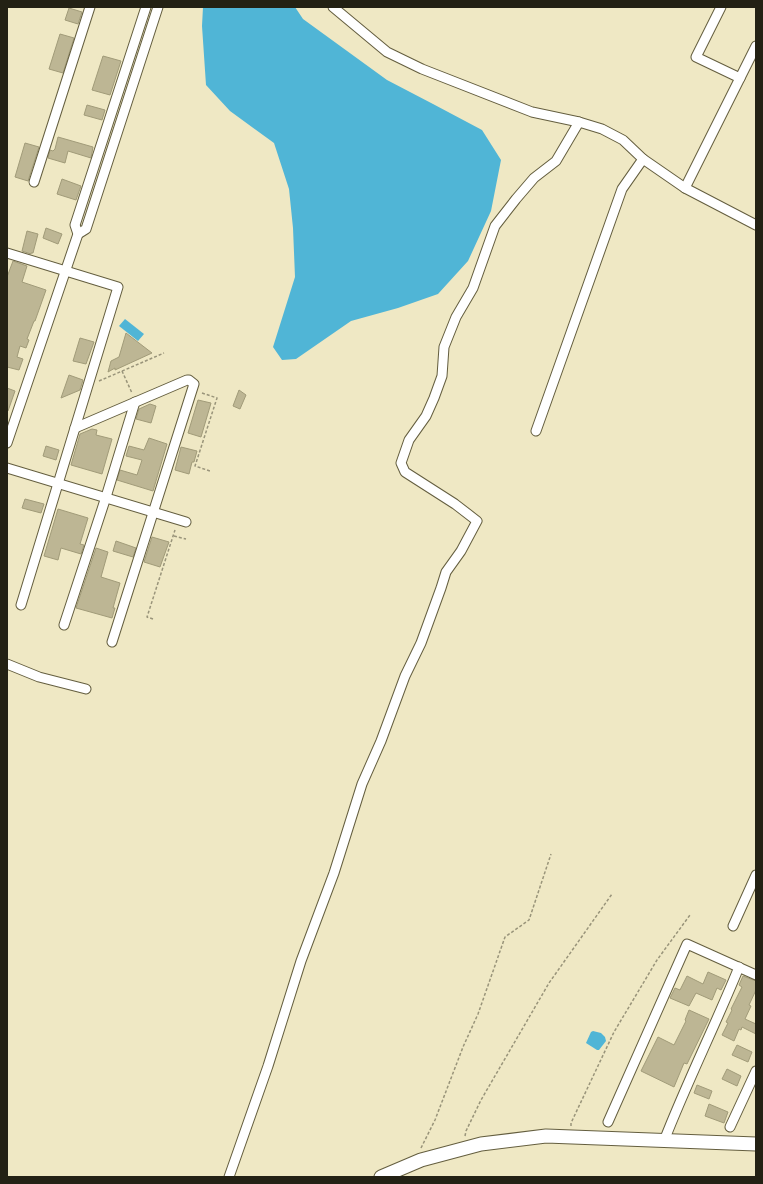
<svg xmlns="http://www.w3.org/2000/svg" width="763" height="1184" font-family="Mulish,sans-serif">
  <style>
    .water { fill: #50b5d6 }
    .building { fill: #bdb694; stroke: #a19b79 }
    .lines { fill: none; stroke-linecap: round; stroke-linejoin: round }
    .street-casing { stroke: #645e3f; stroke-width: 11 }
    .secondary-casing { stroke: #645e3f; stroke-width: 15 }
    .path { stroke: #99947a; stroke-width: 1.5; stroke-dasharray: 3 2; stroke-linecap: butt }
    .street { stroke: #fff; stroke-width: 9 }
    .secondary { stroke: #fff; stroke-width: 13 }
  </style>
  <rect width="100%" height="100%" fill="#efe8c4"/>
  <g class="water">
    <path d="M203 7H295L303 19 387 80 433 104 482 130 501 160 491 211 468 261 438 294 398 308 351 321 296 359 282 360 273 347 295 277 293 228 289 189 274 143 230 111 206 85 202 26Z"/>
    <path d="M125 319 144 334 138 341 119 326Z"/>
    <path d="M593 1031 601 1033 605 1037 606 1041 599 1050H597L586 1043 591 1032Z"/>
  </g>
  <g class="building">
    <path d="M69 8 82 12 78 24 65 20Z"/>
    <path d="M60 34 74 38 63 73 49 69Z"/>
    <path d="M103 56 121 61 110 95 92 90Z"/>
    <path d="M87 105 105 110 102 120 84 115Z"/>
    <path d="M58 137 93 147 91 158 68 151 65 163 48 158 50 150 53 151 55 149Z"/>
    <path d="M25 143 39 147 28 181 15 177Z"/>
    <path d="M62 179 81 186 76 200 57 194Z"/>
    <path d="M46 228 62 234 58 244 43 238Z"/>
    <path d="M27 231 38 234 33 253H31V254L22 251Z"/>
    <path d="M13 261 27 266 22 282 46 290 35 321H34L27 339 29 340 26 348 20 346 17 357 23 359 19 370 7 367V277Z"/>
    <path d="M126 333 152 353 115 370V368L108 372 111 361 119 357Z"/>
    <path d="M80 338 94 342 86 364 73 361Z"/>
    <path d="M69 375 83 380 80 390 61 398Z"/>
    <path d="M7 388 15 391 8 411H7Z"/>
    <path d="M239 390 246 395 240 409 233 406Z"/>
    <path d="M198 400 211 403 201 437 188 433Z"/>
    <path d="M150 404 156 406 151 423 136 419 139 409Z"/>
    <path d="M92 429 97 430 96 435 112 439 102 474 71 465 80 434Z"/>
    <path d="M149 438 167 444 153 491 117 480 120 470 137 475 142 460 126 456 129 446 144 450Z"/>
    <path d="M46 446 59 450 56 460 43 456Z"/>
    <path d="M181 447 197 451 194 462H192L189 474 175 470Z"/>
    <path d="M25 499 44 504 41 513 22 508Z"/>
    <path d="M58 509 88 518 80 544 84 545 81 554 61 548 58 560 44 556Z"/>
    <path d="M152 537 169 542 160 567 144 562Z"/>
    <path d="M116 541 136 548 133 557 113 551Z"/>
    <path d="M96 548 108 552 101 577 120 583 113 608H115L112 618 76 608Z"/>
    <path d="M708 972 726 980 721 990 717 988 712 1000 696 993 689 1006 670 998 675 988 680 990 687 976 703 984Z"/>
    <path d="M743 976 756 981V990L749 1005 751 1006 745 1019 756 1024V1034L742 1027 741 1030 739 1029 734 1041 722 1035 728 1023 726 1022 732 1010 731 1009 742 987 739 985Z"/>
    <path d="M689 1010 709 1019 687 1064 684 1063 674 1087 641 1071 658 1037 674 1045 686 1021 685 1020Z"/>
    <path d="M737 1045 752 1052 748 1062 732 1055Z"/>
    <path d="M727 1069 741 1076 737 1086 722 1079Z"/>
    <path d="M697 1085 712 1091 709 1099 694 1093Z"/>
    <path d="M709 1104 728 1112 724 1123 705 1116Z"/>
  </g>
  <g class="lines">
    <g class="street-casing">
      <g id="street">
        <path d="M333 7 387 52 422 69 532 112 579 122 602 129 623 140 643 159 685 188 756 225"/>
        <path d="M721 7 696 57 740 78"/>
        <path d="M34 182 90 7"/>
        <path d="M685 188 756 46"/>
        <path d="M78 234 86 229 158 7"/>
        <path d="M7 253 118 287 21 605"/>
        <path d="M75 428 187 380H189L194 384 112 642"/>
        <path d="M536 431 622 189 643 159"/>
        <path d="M7 443 78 234 75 225 146 7"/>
        <path d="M7 468 186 522"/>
        <path d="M64 625 106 497 135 402"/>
        <path d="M7 664 39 677 86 689"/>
        <path d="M733 926 756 875"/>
        <path d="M608 1122 687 944 756 975"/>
        <path d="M730 1127 756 1071"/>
        <path d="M664 1141C687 1082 715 1026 739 967"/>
        <path d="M229 1177 268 1066 301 961 334 873 362 784 381 741 405 676 421 643 441 588 446 572 461 551 477 521 455 504 405 472 401 463 409 440 426 416 434 398 442 376 444 347 456 317 473 288 495 226 516 199 534 178 556 161 579 122"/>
      </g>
    </g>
    <g class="secondary-casing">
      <path id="secondary" d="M381 1177 421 1160 481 1144 546 1136 756 1144"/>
    </g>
    <g class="path">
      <path d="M122 371 132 393"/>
      <path d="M99 381 164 353"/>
      <path d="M202 393 217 398 195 466 210 471"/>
      <path d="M174 536 186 539"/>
      <path d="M153 619 147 617 175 530"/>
      <path d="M571 1126V1123L614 1032 657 960 690 915"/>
      <path d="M465 1136 466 1131 481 1100 549 983 612 894"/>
      <path d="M421 1148 435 1120 463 1047 478 1014 505 937 529 920 551 854"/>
    </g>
    <use href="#street" class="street"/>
    <use href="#secondary" class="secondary"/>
  </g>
  <rect width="763" height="1184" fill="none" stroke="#232114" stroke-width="16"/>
</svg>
